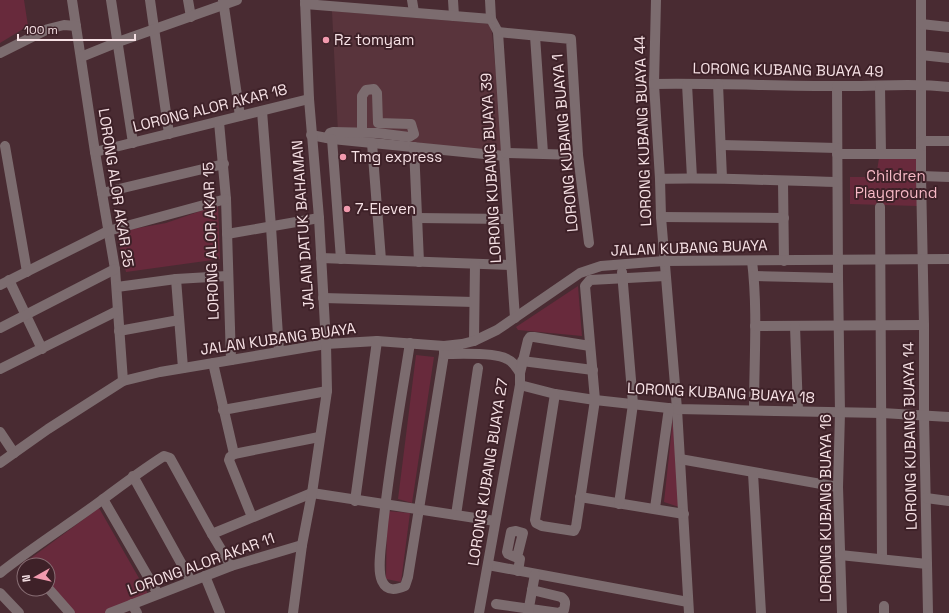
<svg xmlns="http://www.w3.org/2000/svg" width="949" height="613" font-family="'Space Grotesk',sans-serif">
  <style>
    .built { fill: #59343c }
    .green { fill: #682a3c }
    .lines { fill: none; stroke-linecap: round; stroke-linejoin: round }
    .minor { stroke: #7c6c6f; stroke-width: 10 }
    .poi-dot { fill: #f29aae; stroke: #3e2128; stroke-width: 1.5 }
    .labels { text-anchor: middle; stroke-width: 4; stroke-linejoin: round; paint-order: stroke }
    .poi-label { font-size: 15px; fill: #f6e1e5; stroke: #3e2128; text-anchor: start }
    .street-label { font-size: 15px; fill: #f6e1e5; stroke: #3e2128 }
    .park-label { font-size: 15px; fill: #f7b9c6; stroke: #3e2128 }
  </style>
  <rect width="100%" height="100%" fill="#492b32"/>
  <path class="built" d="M332 11 491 24 504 153 338 133Z"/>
  <g class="green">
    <path d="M0 0H24L28 26 0 43Z"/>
    <path d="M879 158 917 159V206L850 204V177H876Z"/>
    <path d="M218 205 220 259 126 272 116 232 166 223Z"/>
    <path d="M578 286 582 336 518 330 516 327Z"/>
    <path d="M416 355 434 357 412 503 398 499Z"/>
    <path d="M673 418 679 507 664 502Z"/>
    <path d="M99 508 148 594 105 613H73L48 585V565H30L27 561Z"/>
    <path d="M387 511 410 513 401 582 386 579Z"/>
  </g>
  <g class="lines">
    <g class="minor">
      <path d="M72 0 95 152 115 269 123 381"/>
      <path d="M111 0 133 143"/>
      <path d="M150 0 169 134"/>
      <path d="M188 0 191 17"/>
      <path d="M223 0 240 116"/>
      <path d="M412 0 414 12"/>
      <path d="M453 0 454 16"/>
      <path d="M490 0 491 19 498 32 506 153 504 156 515 318"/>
      <path d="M656 0 654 84 660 179 661 217 677 409 689 613"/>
      <path d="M921 0V176L924 325V416L928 613"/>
      <path d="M305 4 491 19"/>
      <path d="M921 24 949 27"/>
      <path d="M498 32 571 39 578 155 589 243"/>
      <path d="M535 36 543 153"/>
      <path d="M0 53 48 29 64 25 76 26"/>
      <path d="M921 55 949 58"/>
      <path d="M81 57 118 42 237 0"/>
      <path d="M654 84C715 83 776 86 837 86 874 87 912 82 949 87"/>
      <path d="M687 84 692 178"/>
      <path d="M718 84 722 178"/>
      <path d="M837 86 838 278 840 413 838 487 842 613"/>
      <path d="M880 86 881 154"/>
      <path d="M262 111 271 227 279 351"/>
      <path d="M219 122 226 199 231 360"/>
      <path d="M311 135 332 139 504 156"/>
      <path d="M327 138 330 133 333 132 377 133 409 137 414 134 411 124 378 123 377 93 374 89 366 90 362 96V132"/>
      <path d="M332 139 341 259"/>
      <path d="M921 141H949"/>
      <path d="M372 143 381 260"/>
      <path d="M721 145 837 148"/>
      <path d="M5 146 27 272"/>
      <path d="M414 147 419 262"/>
      <path d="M95 152 309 99"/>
      <path d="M506 153 578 155"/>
      <path d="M837 154H921"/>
      <path d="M921 176 949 177"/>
      <path d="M660 179C719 177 778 181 837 182"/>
      <path d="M783 181 784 261"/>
      <path d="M102 193 224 164"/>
      <path d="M880 207 882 559"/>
      <path d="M661 217 784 218"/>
      <path d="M417 218 508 219"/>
      <path d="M227 234 319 218"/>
      <path d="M321 258 511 265"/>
      <path d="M752 261C758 310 754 361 754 410"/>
      <path d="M754 276 838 278"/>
      <path d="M176 279 183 368"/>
      <path d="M9 280 42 349"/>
      <path d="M0 285 108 231 226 199"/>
      <path d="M117 287 176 279 227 276"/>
      <path d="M323 298 474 302"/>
      <path d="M755 326 924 325"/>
      <path d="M795 326 798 411"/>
      <path d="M0 328 115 269"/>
      <path d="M119 331 179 320"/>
      <path d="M474 341 475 264"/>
      <path d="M410 343C400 407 388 471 382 536 381 548 377 570 382 581 387 592 396 590 405 586L408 577 444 354V346"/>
      <path d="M444 354C459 354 496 352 507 359 514 362 516 367 520 373"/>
      <path d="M522 361 593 370"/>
      <path d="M213 363 234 454"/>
      <path d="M0 369 117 311"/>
      <path d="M520 385 555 394 595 400 677 409 882 413 949 417"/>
      <path d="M555 394 535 520 536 523 542 526 574 531 576 527 595 400 585 286 590 280 665 276"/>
      <path d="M223 410 327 391"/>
      <path d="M0 432 14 453"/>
      <path d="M680 459 838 487"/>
      <path d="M0 463 48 429 123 381 160 372 326 344 377 341 444 346 462 344 474 341 497 330 580 273 601 266 664 261 949 259"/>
      <path d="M753 473 761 613"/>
      <path d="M133 476 191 581"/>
      <path d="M580 497 684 514"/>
      <path d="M926 498 949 501"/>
      <path d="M103 499 158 594"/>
      <path d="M355 501 377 341"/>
      <path d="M619 504 633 404 622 272"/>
      <path d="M655 508 669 408"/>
      <path d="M456 515 478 368"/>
      <path d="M252 517 229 460 230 457 234 454 319 437"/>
      <path d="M212 534 312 493 495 521"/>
      <path d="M840 555 927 564"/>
      <path d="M517 557 523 533 516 531 511 532 507 552 508 554 520 559 518 571"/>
      <path d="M488 565 688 602"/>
      <path d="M0 573C33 547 68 525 102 500 122 485 142 470 164 456L170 458 212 534 231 566"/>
      <path d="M205 576 220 613"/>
      <path d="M48 588 70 613"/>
      <path d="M0 593 19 613"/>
      <path d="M132 604 137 613"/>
      <path d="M496 604 559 613 564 610C565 604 567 601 561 597L532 590"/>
      <path d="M110 613 231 566 302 545"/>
      <path d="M293 613 302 545 312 493 327 391 326 344 319 218 309 99 305 0"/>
      <path d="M479 613 520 385V373L528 340 530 337H534L590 346"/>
      <path d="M528 613 535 574"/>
      <path d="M884 613V606"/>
    </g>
  </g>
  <g class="poi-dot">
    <circle cx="326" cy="40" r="4"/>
    <circle cx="343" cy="157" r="4"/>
    <circle cx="347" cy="209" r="4"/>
  </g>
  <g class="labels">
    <g class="poi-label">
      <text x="334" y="45">Rz tomyam</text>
      <text x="351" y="162">Tmg express</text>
      <text x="355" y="214">7-Eleven</text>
    </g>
    <g class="street-label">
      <text transform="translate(788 70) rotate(1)" y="5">LORONG KUBANG BUAYA 49</text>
      <text transform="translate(210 108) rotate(-14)" y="5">LORONG ALOR AKAR 18</text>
      <text transform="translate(643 131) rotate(-92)" y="5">LORONG KUBANG BUAYA 44</text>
      <text transform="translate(565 143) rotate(-95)" y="5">LORONG KUBANG BUAYA 1</text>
      <text transform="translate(491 168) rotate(-93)" y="5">LORONG KUBANG BUAYA 39</text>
      <text transform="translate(116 188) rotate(81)" y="5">LORONG ALOR AKAR 25</text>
      <text transform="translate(303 225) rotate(-94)" y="5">JALAN DATUK BAHAMAN</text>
      <text transform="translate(211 241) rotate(-92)" y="5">LORONG ALOR AKAR 15</text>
      <text transform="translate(689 248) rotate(-2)" y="5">JALAN KUBANG BUAYA</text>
      <text transform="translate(278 339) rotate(-8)" y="5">JALAN KUBANG BUAYA</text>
      <text transform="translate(721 393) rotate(3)" y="5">LORONG KUBANG BUAYA 18</text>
      <text transform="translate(910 436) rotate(-91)" y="5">LORONG KUBANG BUAYA 14</text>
      <text transform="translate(488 472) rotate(-81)" y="5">LORONG KUBANG BUAYA 27</text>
      <text transform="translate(826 508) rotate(-90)" y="5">LORONG KUBANG BUAYA 16</text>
      <text transform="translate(201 564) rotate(-20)" y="5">LORONG ALOR AKAR 11</text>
    </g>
    <g class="park-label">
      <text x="896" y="181">Children<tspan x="896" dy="17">Playground</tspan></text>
    </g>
  </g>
  <g transform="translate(36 577) rotate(262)"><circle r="19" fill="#3e2128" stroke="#886e74"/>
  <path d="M0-3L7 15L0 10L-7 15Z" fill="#f29aae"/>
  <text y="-6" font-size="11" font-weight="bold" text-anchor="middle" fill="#f6e1e5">N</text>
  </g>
  <path d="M18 34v6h117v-6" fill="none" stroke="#f6e1e5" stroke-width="2"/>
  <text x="24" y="34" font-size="12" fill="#f6e1e5" stroke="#3e2128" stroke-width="3" paint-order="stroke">100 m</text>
</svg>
